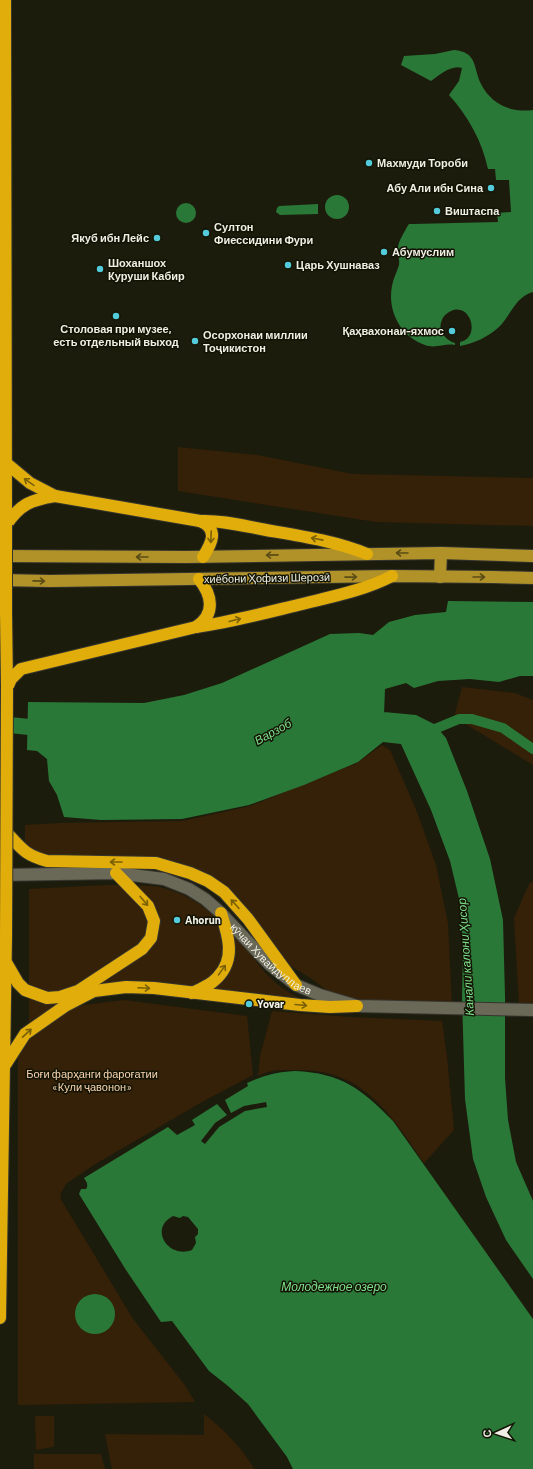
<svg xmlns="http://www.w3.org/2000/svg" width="533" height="1469" font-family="Barlow,sans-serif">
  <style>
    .green { fill: #352008 }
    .water { fill: #2a7838; fill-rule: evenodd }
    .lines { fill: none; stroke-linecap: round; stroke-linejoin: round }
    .canal { stroke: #2a7838; stroke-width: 10 }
    .river { stroke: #2a7838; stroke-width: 16 }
    .minor-casing { stroke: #35352e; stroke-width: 14 }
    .major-casing { stroke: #35352e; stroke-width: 14 }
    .highway-casing { stroke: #35352e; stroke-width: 14 }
    .minor { stroke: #6a6957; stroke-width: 12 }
    .major { stroke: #b19229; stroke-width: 12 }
    .highway { stroke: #e1ad0a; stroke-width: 12 }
    .highway-bridge-casing { stroke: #35352e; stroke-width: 14; stroke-linecap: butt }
    .highway-bridge { stroke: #e1ad0a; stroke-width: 12 }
    .oneway { stroke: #7a6007 }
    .oneway2 { stroke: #5a4c15 }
    .poi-dot { fill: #53cbda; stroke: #131304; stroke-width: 1.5 }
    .labels { text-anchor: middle; stroke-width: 3; stroke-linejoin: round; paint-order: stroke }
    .poi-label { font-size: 11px; font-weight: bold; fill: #efefe5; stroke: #131304; text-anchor: start }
    .street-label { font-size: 11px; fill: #efefe5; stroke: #131304 }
    .park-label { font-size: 11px; fill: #f7d4b1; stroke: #131304 }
    .water-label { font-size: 12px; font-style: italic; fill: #7de089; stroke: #131304 }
  </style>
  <rect width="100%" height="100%" fill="#1c1c0c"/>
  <g class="green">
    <path d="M178 447 257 455 353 474 533 478V526L376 522 178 491Z"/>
    <path d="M462 687 515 693 533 700V765L454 717Z"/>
    <path d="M382 745 390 750 417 812 436 865 448 923 452 1004 343 1000 326 990 312 979 289 965 225 891 178 868 47 860 25 850V825L59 823 182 821 250 806 357 763Z"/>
    <path d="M533 881V1007L519 1006 514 918 529 884Z"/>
    <path d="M106 885C121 885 136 885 152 886 186 889 221 917 242 943 265 972 271 986 307 1001L124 984 29 1024V889Z"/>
    <path d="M124 1000 247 1016 253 1075 202 1102 92 1166 66 1184 61 1193 60 1198 133 1319 184 1384 195 1402 18 1405V1038L69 1009 83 1005Z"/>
    <path d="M272 1011 350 1017 442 1021 447 1057 454 1130 424 1163C392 1116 364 1070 300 1070 291 1071 281 1069 272 1071 267 1072 262 1074 258 1076L260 1056Z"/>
    <path d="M204 1414C223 1429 242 1447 254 1469H112L105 1434 204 1435Z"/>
    <path d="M35 1416H54V1445L53 1447 36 1450Z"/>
    <path d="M34 1454H101L105 1469H34Z"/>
  </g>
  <g class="water">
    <path d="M454 50C478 52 473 68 481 84 491 104 511 113 533 110V292C515 297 511 315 499 327 488 337 475 343 460 346V342C481 338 471 302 451 311 447 313 443 316 442 320 437 330 445 340 455 343V345C444 343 436 349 425 345 401 337 387 311 392 286 393 279 397 272 399 265 400 259 397 253 398 247 399 240 404 233 407 227L409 224H413L498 222 497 213 511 212 509 180H496L495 169H488C482 141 468 116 449 95L459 81 462 68C452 64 439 75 431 81L401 65 404 56 435 54Z"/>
    <circle cx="337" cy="207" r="12"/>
    <circle cx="186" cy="213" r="10"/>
    <path d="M318 204V214L280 215 276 212 277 208 279 206Z"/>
    <path d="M448 601 533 602V676H520L499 682 470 679 438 681 414 688 406 683 385 689 384 714V712L416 715 434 724 446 738 467 791 490 859 503 920 505 997V1078L508 1120 516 1162 533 1201V1279L506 1240 486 1197 473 1159 465 1099 462 997 463 954 461 907 450 861 431 810 401 744 383 742 358 762 304 785 249 805 182 819 101 820 64 817 57 795 49 781 47 759 37 751 27 750 28 702 144 703 184 695 222 683 330 634 359 633 373 635 389 622 415 615 446 612Z"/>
    <path d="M295 1071C341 1073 362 1089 393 1121L533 1319V1469H293L287 1457 248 1404 228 1386 209 1371 172 1321 161 1322 126 1270 79 1194 81 1189H86C89 1185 86 1181 84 1178L168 1127 177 1135 195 1125 192 1120 217 1104 227 1115 215 1123 201 1141 205 1144 219 1127 245 1111 267 1107 266 1102 244 1106 231 1113 225 1100 248 1086 247 1083C266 1075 275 1072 295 1071ZM173 1216 180 1218 183 1216 188 1217 198 1229V1234L195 1237 196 1243 192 1250C169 1259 148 1229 173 1216Z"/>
    <circle cx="95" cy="1314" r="20"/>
  </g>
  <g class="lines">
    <path class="canal" d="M425 733 459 719H472L503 728 533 749"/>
    <path class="river" d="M0 724 48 729"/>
    <g class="minor-casing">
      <g id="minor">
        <path id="s1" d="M0 875 116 873 164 879 189 889 205 899 221 913 269 964 296 985 320 995 357 1006 533 1010"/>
      </g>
    </g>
    <g class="major-casing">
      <g id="major">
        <path d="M0 556 187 557 441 553 533 556"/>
        <path d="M440 577 441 553"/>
        <path d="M0 580 50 581 392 576 493 577 533 578"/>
      </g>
    </g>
    <g class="highway-casing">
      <g id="highway">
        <path d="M5 0 6 525"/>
        <path d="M6 463 30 483 55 496 200 521C222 520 244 526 266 530 301 536 335 541 367 554"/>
        <path d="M200 521C219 529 212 543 203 557"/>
        <path d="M6 525C20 504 31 500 55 496"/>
        <path d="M6 612 7 687"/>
        <path d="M196 627C216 614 212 595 199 579"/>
        <path d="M7 688 11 679 21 669 196 627C231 622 265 613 298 605 330 597 363 591 392 576"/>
        <path d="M7 833C22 849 25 855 47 861L156 863 190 873 208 881 224 892 248 919 296 985"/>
        <path d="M7 964 18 983 25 990 47 998 60 997 78 991 142 949 151 938 154 921 148 906 116 873"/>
        <path d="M192 993C197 991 203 988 208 985 212 983 215 980 218 977 236 958 228 935 221 913"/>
        <path d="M5 1065 25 1034 65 1006 94 991 126 987 154 988 300 1005 330 1007 357 1006"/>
        <path d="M0 1318 6 936"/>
      </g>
    </g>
    <use href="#minor" class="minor"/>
    <use href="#major" class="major"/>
    <use href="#highway" class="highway"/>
    <g class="highway-bridge-casing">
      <g id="highway-bridge">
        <path d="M6 612V525"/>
        <path d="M6 936 7 688"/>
      </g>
    </g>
    <use href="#highway-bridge" class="highway-bridge"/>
  </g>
  <defs><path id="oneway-shaft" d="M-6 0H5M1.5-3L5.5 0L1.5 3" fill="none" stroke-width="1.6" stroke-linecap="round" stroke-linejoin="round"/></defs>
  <g class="oneway">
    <use href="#oneway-shaft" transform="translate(29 482) rotate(-145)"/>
    <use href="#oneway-shaft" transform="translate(211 537) rotate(92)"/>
    <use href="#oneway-shaft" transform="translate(317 539) rotate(-169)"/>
    <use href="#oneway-shaft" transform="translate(235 620) rotate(-14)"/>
    <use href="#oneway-shaft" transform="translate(116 862) rotate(-180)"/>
    <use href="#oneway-shaft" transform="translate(144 901) rotate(50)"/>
    <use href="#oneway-shaft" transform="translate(235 904) rotate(-132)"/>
    <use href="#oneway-shaft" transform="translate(222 970) rotate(-55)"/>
    <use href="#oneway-shaft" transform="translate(144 988) rotate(3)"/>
    <use href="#oneway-shaft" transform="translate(301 1005) rotate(5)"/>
    <use href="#oneway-shaft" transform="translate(27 1033) rotate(-43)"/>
  </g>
  <g class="oneway2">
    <use href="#oneway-shaft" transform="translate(402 553) rotate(180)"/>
    <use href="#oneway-shaft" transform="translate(272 555) rotate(179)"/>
    <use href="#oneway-shaft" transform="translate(142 557) rotate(-180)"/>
    <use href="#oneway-shaft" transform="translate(351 577) rotate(-1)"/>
    <use href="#oneway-shaft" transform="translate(479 577)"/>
    <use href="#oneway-shaft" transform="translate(39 581) rotate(1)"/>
  </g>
  <g class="poi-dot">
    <circle cx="369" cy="163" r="4"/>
    <circle cx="491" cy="188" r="4"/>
    <circle cx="437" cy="211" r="4"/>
    <circle cx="206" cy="233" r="4"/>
    <circle cx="157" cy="238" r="4"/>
    <circle cx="384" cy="252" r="4"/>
    <circle cx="288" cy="265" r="4"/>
    <circle cx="100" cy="269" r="4"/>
    <circle cx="116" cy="316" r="4"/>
    <circle cx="452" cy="331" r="4"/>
    <circle cx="195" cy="341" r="4"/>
    <circle cx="177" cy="920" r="4"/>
    <circle cx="249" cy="1004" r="4"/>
  </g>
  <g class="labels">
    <g class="poi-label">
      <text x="377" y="167">Махмуди Тороби</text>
      <text x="483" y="192" text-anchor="end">Абу Али ибн Сина</text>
      <text x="445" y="215">Виштаспа</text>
      <text x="214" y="231">Султон<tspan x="214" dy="13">Фиессидини Фури</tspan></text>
      <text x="149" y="242" text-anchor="end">Якуб ибн Лейс</text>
      <text x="392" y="256">Абумуслим</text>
      <text x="108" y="267">Шоханшох<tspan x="108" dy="13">Куруши Кабир</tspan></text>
      <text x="296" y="269">Царь Хушнаваз</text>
      <text x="116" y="333" text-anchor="middle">Столовая при музее,<tspan x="116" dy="13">есть отдельный выход</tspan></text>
      <text x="444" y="335" text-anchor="end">Қаҳвахонаи-яхмос</text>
      <text x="203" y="339">Осорхонаи миллии<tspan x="203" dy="13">Тоҷикистон</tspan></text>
      <text x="185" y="924">Ahorun</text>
      <text x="257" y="1008">Yovar</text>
    </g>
    <g class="street-label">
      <text transform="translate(267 578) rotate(-1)" y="4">хиёбони Ҳофизи Шерозӣ</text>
      <text dy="4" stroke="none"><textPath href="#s1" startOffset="300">кӯчаи Хувайдуллаев</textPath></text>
    </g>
    <g class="park-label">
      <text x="92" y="1078">Боғи фарҳанги фароғатии<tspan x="92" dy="13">«Кули ҷавонон»</tspan></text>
    </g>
    <g class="water-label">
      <text transform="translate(273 732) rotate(-29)" y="4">Варзоб</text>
      <text transform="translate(466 957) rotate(-94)" y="4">Канали калони Ҳисор</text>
      <text x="334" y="1291">Молодежное озеро</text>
    </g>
  </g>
  <g transform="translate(497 1433) rotate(267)" stroke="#131304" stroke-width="3" paint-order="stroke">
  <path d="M0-3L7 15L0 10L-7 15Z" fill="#efefe5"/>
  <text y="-6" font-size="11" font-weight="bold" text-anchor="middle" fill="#efefe5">С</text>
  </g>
</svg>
